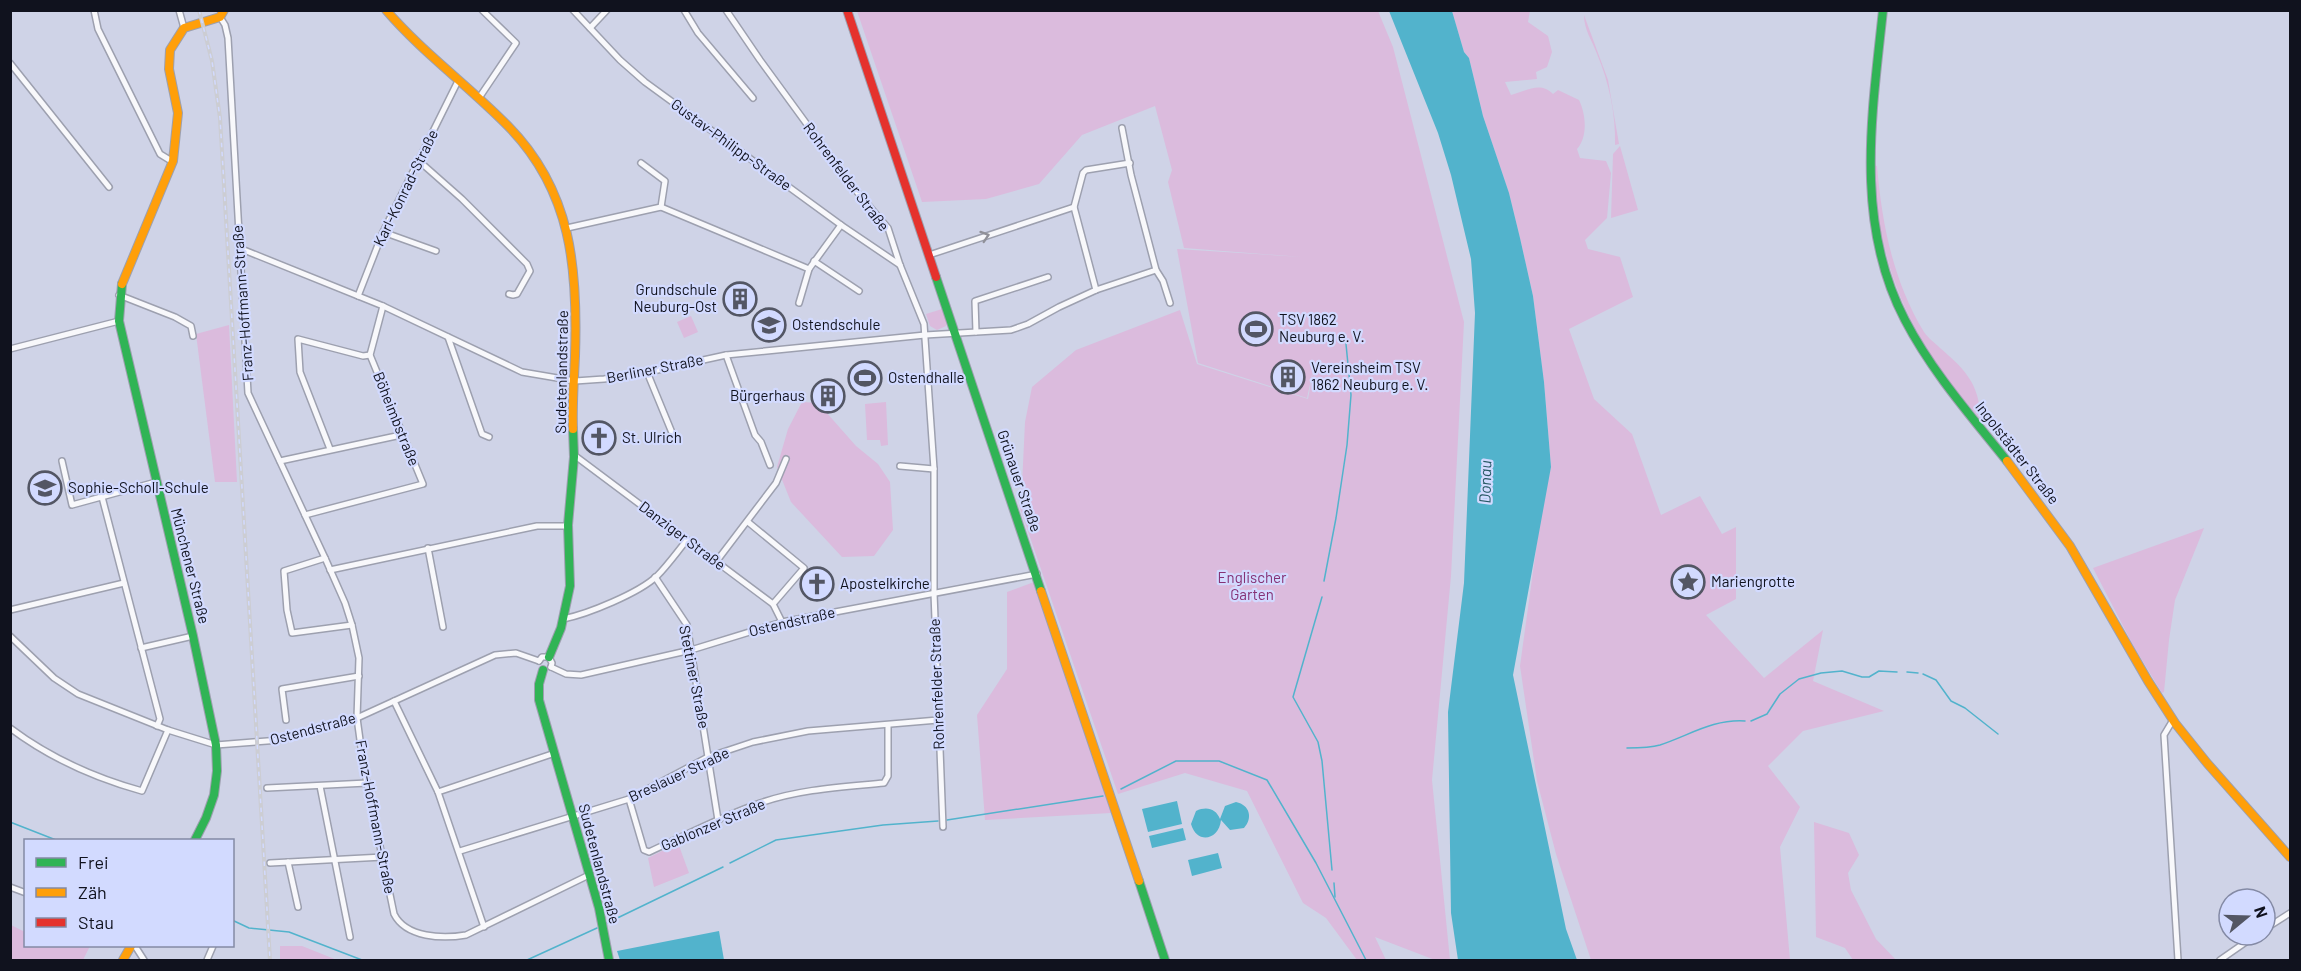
<svg xmlns="http://www.w3.org/2000/svg" width="2301" height="971" font-family="Barlow,sans-serif">
  <style>
    .green { fill: #dbbbdd }
    .water { fill: #52b3cc }
    .lines { fill: none; stroke-linecap: round; stroke-linejoin: round }
    .stream { stroke: #52b3cc; stroke-width: 1.5 }
    .street-casing { stroke: #9da0af; stroke-width: 8 }
    .fast-casing { stroke: #9da0af; stroke-width: 10 }
    .slow-casing { stroke: #9da0af; stroke-width: 10 }
    .jam-casing { stroke: #9da0af; stroke-width: 10 }
    .street { stroke: #f8f8fb; stroke-width: 5 }
    .fast { stroke: #30b455; stroke-width: 8 }
    .slow { stroke: #ff9f0a; stroke-width: 8 }
    .jam { stroke: #e5322d; stroke-width: 8 }
    .rail-casing { stroke: #cccdd3; stroke-width: 4 }
    .rail { stroke: #d2daff; stroke-width: 1.5; stroke-dasharray: 4.5; stroke-linecap: butt }
    .oneway { stroke: #909098 }
    .labels { text-anchor: middle; stroke-width: 4.5; stroke-linejoin: round; paint-order: stroke }
    .street-label { font-size: 15px; fill: #10121e; stroke: #d2daff }
    .poi-label { font-size: 15px; fill: #10121e; stroke: #d2daff; text-anchor: start }
    .park-label { font-size: 15px; fill: #853175; stroke: #d2daff }
    .water-label { font-size: 16px; font-style: italic; fill: #265864; stroke: #d2daff }
  </style>
  <rect width="100%" height="100%" fill="#cfd3e7"/>
  <g class="green">
    <path d="M857 11H1378L1393 47 1464 322 1451 576 1432 780 1450 960H1435L1375 937 1386 960H1357L1326 918 1303 903 1247 791 1185 773 1118 794 1019 505 1022 485 1025 422 1032 387 1076 350 1180 310 1197 364 1308 399 1315 361 1307 398 1198 363 1177 249 1302 257 1184 248 1168 182 1172 170 1155 106 1082 135 1039 184 986 199 922 202Z"/>
    <path d="M1452 11H1530L1528 22 1548 36 1552 52 1547 67 1536 72 1537 79 1505 82 1511 95C1527 91 1540 81 1553 94L1558 90 1579 100C1586 114 1588 137 1577 149L1580 158 1606 161 1611 173 1607 218 1585 240 1588 249 1620 257 1633 297 1569 329 1594 399 1632 434 1661 515 1700 496 1722 534 1736 527V599L1706 615 1764 678 1823 630 1813 681 1884 711 1803 731 1768 766 1800 807 1780 847 1790 960H1591L1556 854 1537 781 1520 666 1542 506 1551 467 1544 382 1533 296 1520 238 1509 193 1483 116 1469 58 1464 52Z"/>
    <path d="M1584 15 1608 80 1619 144 1615 145C1616 115 1609 82 1597 54 1592 40 1584 30 1584 15Z"/>
    <path d="M1620 146 1638 210 1611 218 1613 154Z"/>
    <path d="M1873 165 1877 166C1882 224 1893 281 1924 332 1928 338 1935 343 1940 348 1961 366 1978 381 1980 412L1984 414 1982 421C1911 340 1879 273 1873 165Z"/>
    <path d="M942 309 947 322 946 326 937 330 930 326 926 314Z"/>
    <path d="M691 316 698 332 684 338 677 322Z"/>
    <path d="M229 325 237 482H215L196 334Z"/>
    <path d="M802 402 818 403 856 446 878 464 890 482 893 530 874 556 842 557 791 502 777 467 788 429Z"/>
    <path d="M886 402 888 445 881 446 880 440H867L865 404Z"/>
    <path d="M2204 528 2175 600 2169 640 2164 692 2162 693 2133 645 2093 568Z"/>
    <path d="M1034 582 1111 813 985 820 977 715 1007 669V592Z"/>
    <path d="M1814 822 1849 833 1859 855 1848 873 1851 890 1876 939 1896 960H1853L1845 948 1816 937Z"/>
    <path d="M678 843 689 873 654 887 648 858Z"/>
    <path d="M11 925 25 932 26 946H90L83 960H11Z"/>
    <path d="M280 946H302L337 960H280Z"/>
  </g>
  <g class="water">
    <path d="M1389 11H1452L1464 52 1469 58 1483 116 1509 193 1520 238 1533 296 1544 382 1551 467 1513 675 1566 929 1577 960H1458L1451 913 1448 712 1464 583 1475 313 1471 259 1451 175 1438 133Z"/>
    <path d="M1177 801 1182 824 1148 832 1142 809Z"/>
    <path d="M1236 802C1250 805 1253 818 1244 828L1230 830 1221 820C1219 840 1197 845 1191 824L1196 811C1207 806 1216 809 1220 819L1225 806Z"/>
    <path d="M1183 828 1186 840 1152 848 1149 836Z"/>
    <path d="M1218 853 1222 868 1192 876 1188 860Z"/>
    <path d="M719 931 724 960H620L617 951Z"/>
  </g>
  <g class="lines">
    <g class="stream">
      <path d="M1324 581 1336 518 1347 445 1351 395 1345 334"/>
      <path d="M1322 597 1293 697 1318 742 1322 761 1332 870"/>
      <path d="M1907 672 1918 673"/>
      <path d="M1923 674 1936 680 1951 701 1965 708 1998 734"/>
      <path d="M1751 721 1767 714 1780 694 1799 679 1821 673 1842 671 1862 677H1869L1879 671 1897 672"/>
      <path d="M1627 748C1638 748 1650 748 1660 745 1690 735 1713 719 1745 721"/>
      <path d="M1121 789 1176 761H1219L1267 780 1316 863 1366 960"/>
      <path d="M947 820 1103 796"/>
      <path d="M10 822 56 840"/>
      <path d="M730 863 776 840 883 825 938 821"/>
      <path d="M1334 883 1335 897"/>
      <path d="M232 920 249 928 289 932 362 960"/>
      <path d="M607 923 723 867"/>
      <path d="M527 960 597 928"/>
    </g>
    <g class="street-casing">
      <g id="street">
        <path d="M94 10 98 29 160 154 173 162"/>
        <path d="M179 10 184 28"/>
        <path d="M573 10 620 60 645 82 841 225 900 265"/>
        <path d="M684 10 698 33 753 98"/>
        <path d="M726 10 760 60 852 186 888 228 900 265 924 324 934 469V593L943 827"/>
        <path d="M220 17 225 25 228 38 248 393 325 558 345 603 352 625 359 658 357 718 364 769 394 914C406 938 443 939 466 935L589 875"/>
        <path d="M590 28 607 10"/>
        <path d="M10 63 109 187"/>
        <path d="M479 98 516 43 482 10"/>
        <path d="M1122 128 1131 175 1156 270 1163 281 1170 303"/>
        <path d="M419 161 462 199 527 264 530 271 517 294 513 295 509 294"/>
        <path d="M661 207 809 269"/>
        <path d="M567 228 661 207 665 181 641 163"/>
        <path d="M383 232 436 251"/>
        <path d="M239 248 383 306 522 372 575 381 604 379 644 373 726 355 925 335 1011 330 1028 324 1059 307 1096 290 1156 270"/>
        <path d="M929 255 1074 207"/>
        <path d="M814 261 859 291"/>
        <path d="M1096 290 1074 207 1083 173 1086 170 1130 163"/>
        <path d="M119 295 175 317 191 326 193 336"/>
        <path d="M358 296 383 232 458 81"/>
        <path d="M799 303 809 269 841 225"/>
        <path d="M976 332 975 301 1048 277"/>
        <path d="M448 337 482 434 489 437"/>
        <path d="M10 349 119 321"/>
        <path d="M726 355 755 435 761 442 770 465"/>
        <path d="M647 372 675 440"/>
        <path d="M330 449 300 372 298 339 363 356 370 355"/>
        <path d="M574 455 773 604 782 622"/>
        <path d="M62 461 72 505 156 482"/>
        <path d="M280 461 401 435"/>
        <path d="M900 466 934 469"/>
        <path d="M102 497 160 719 157 726"/>
        <path d="M305 515 423 484 370 355 383 306"/>
        <path d="M748 522 804 568 773 604"/>
        <path d="M428 548 443 627"/>
        <path d="M325 558 284 571 287 610 292 633 352 625"/>
        <path d="M716 562 776 483 786 459"/>
        <path d="M330 570 537 526H568"/>
        <path d="M655 577 687 625 718 820"/>
        <path d="M10 610 124 583"/>
        <path d="M563 619C588 614 639 593 657 576 668 565 677 552 687 540"/>
        <path d="M10 636 54 678 78 694 168 730 216 745 280 740 357 718 495 655 516 653 539 661"/>
        <path d="M141 648 193 636"/>
        <path d="M539 661 542 657H549L552 663 551 667"/>
        <path d="M551 667 566 674 581 675 691 650 782 622 1037 574"/>
        <path d="M394 701 438 792 484 927"/>
        <path d="M286 720 282 689 359 676"/>
        <path d="M2173 720 2164 735 2178 960"/>
        <path d="M10 728C50 758 95 778 142 791L168 730"/>
        <path d="M320 786 350 937"/>
        <path d="M267 788 367 783"/>
        <path d="M438 792 555 753"/>
        <path d="M629 799 644 850 649 852C686 835 722 816 760 803 800 789 843 787 884 783L888 776V725"/>
        <path d="M460 851 629 799 708 757 753 742 808 731 938 720"/>
        <path d="M288 862 298 907"/>
        <path d="M270 863 383 857"/>
        <path d="M10 887 26 893"/>
        <path d="M2265 929 2290 913"/>
        <path d="M135 946 144 960"/>
        <path d="M207 960 213 946"/>
        <path d="M2220 960 2256 935"/>
      </g>
    </g>
    <g class="fast-casing">
      <g id="fast">
        <path d="M1883 10C1872 114 1854 223 1905 320 1932 372 1971 416 2007 461"/>
        <path d="M936 277 1041 591"/>
        <path d="M122 284 119 321 193 636 216 745 217 771 214 795 206 818 195 840"/>
        <path d="M549 657 561 628 570 586 568 525 574 457 573 429"/>
        <path d="M543 670 539 684V700L599 908 609 960"/>
        <path d="M1139 881 1165 960"/>
      </g>
    </g>
    <g class="slow-casing">
      <g id="slow">
        <path d="M386 10C423 53 469 86 508 126 572 191 578 269 575 356 574 380 572 405 573 429"/>
        <path d="M122 284 173 161 178 113 169 69 170 50 184 28 220 17 224 10"/>
        <path d="M2007 461 2070 546 2148 681 2175 723 2207 763 2290 857"/>
        <path d="M1041 591 1139 881"/>
        <path d="M123 960 131 946"/>
      </g>
    </g>
    <g class="jam-casing">
      <path id="jam" d="M847 10 936 277"/>
    </g>
    <use href="#street" class="street"/>
    <use href="#fast" class="fast"/>
    <use href="#slow" class="slow"/>
    <use href="#jam" class="jam"/>
    <g class="rail-casing">
      <path id="rail" d="M199 10 212 61 220 118 270 960"/>
    </g>
    <use href="#rail" class="rail"/>
  </g>
  <defs><path id="oneway-chevron" d="M-2-3.5L2.5 0L-2 3.5" fill="none" stroke-width="1.6" stroke-linecap="round" stroke-linejoin="round" transform="scale(1.5)"/></defs>
  <use class="oneway" href="#oneway-chevron" transform="translate(985 236) rotate(-18)"/>
  <defs>
    <g id="building-ring" transform="scale(1.725)"><circle r="9.5" fill="#d2daff" stroke="#535664" stroke-width="1.5"/><path d="M-4-6H4V6H1V3H-1V6H-4ZM-2.5-4.3h1.7v1.8h-1.7ZM.8-4.3h1.7v1.8H.8ZM-2.5-1h1.7V.8h-1.7ZM.8-1h1.7V.8H.8Z" fill="#535664"/></g>
    <g id="school-ring" transform="scale(1.725)"><circle r="9.5" fill="#d2daff" stroke="#535664" stroke-width="1.5"/><path d="M0-5L7-2L0 1L-7-2ZM-4 1L0 2.5L4 1V4Q0 6-4 4Z" fill="#535664"/></g>
    <g id="stadium-ring" transform="scale(1.725)"><circle r="9.5" fill="#d2daff" stroke="#535664" stroke-width="1.5"/><path d="M0-5a6.5 5 0 1 0 0 10a6.5 5 0 1 0 0-10ZM-3.5-1.8h7v3.6h-7Z" fill="#535664"/></g>
    <g id="church-ring" transform="scale(1.725)"><circle r="9.5" fill="#d2daff" stroke="#535664" stroke-width="1.5"/><path d="M-1.2-6h2.4v3.5h3.3v2.4h-3.3V6h-2.4V-.1h-3.3v-2.4h3.3Z" fill="#535664"/></g>
    <g id="sight-ring" transform="scale(1.725)"><circle r="9.5" fill="#d2daff" stroke="#535664" stroke-width="1.5"/><path d="M0-6L1.8-2.2L6-1.7L2.9 1.2L3.7 5.4L0 3.3L-3.7 5.4L-2.9 1.2L-6-1.7L-1.8-2.2Z" fill="#535664"/></g>
  </defs>
  <g fill-rule="evenodd">
    <use href="#building-ring" x="740" y="299"/>
    <use href="#school-ring" x="769" y="325"/>
    <use href="#stadium-ring" x="1256" y="329"/>
    <use href="#building-ring" x="1288" y="377"/>
    <use href="#stadium-ring" x="865" y="378"/>
    <use href="#building-ring" x="828" y="396"/>
    <use href="#church-ring" x="599" y="438"/>
    <use href="#school-ring" x="45" y="488"/>
    <use href="#sight-ring" x="1688" y="582"/>
    <use href="#church-ring" x="817" y="584"/>
  </g>
  <g class="labels">
    <g class="street-label">
      <text transform="translate(731 145) rotate(36)" y="5">Gustav-Philipp-Straße</text>
      <text transform="translate(846 177) rotate(53)" y="5">Rohrenfelder Straße</text>
      <text transform="translate(406 188) rotate(-64)" y="5">Karl-Konrad-Straße</text>
      <text transform="translate(243 303) rotate(-94)" y="5">Franz-Hoffmann-Straße</text>
      <text transform="translate(655 369) rotate(-11)" y="5">Berliner Straße</text>
      <text transform="translate(562 372) rotate(-89)" y="5">Sudetenlandstraße</text>
      <text transform="translate(396 419) rotate(68)" y="5">Böheimbstraße</text>
      <text transform="translate(2017 453) rotate(52)" y="5">Ingolstädter Straße</text>
      <text transform="translate(1019 481) rotate(71)" y="5">Grünauer Straße</text>
      <text transform="translate(682 536) rotate(37)" y="5">Danziger Straße</text>
      <text transform="translate(190 566) rotate(76)" y="5">Münchener Straße</text>
      <text transform="translate(792 622) rotate(-13)" y="5">Ostendstraße</text>
      <text transform="translate(694 677) rotate(79)" y="5">Stettiner Straße</text>
      <text transform="translate(937 684) rotate(-92)" y="5">Rohrenfelder Straße</text>
      <text transform="translate(313 729) rotate(-15)" y="5">Ostendstraße</text>
      <text transform="translate(679 775) rotate(-25)" y="5">Breslauer Straße</text>
      <text transform="translate(375 817) rotate(79)" y="5">Franz-Hoffmann-Straße</text>
      <text transform="translate(713 825) rotate(-23)" y="5">Gablonzer Straße</text>
      <text transform="translate(599 864) rotate(75)" y="5">Sudetenlandstraße</text>
    </g>
    <g class="poi-label">
      <text x="717" y="295" text-anchor="end">Grundschule<tspan x="717" dy="17">Neuburg-Ost</tspan></text>
      <text x="1279" y="325">TSV 1862<tspan x="1279" dy="17">Neuburg e. V.</tspan></text>
      <text x="792" y="330">Ostendschule</text>
      <text x="1311" y="373">Vereinsheim TSV<tspan x="1311" dy="17">1862 Neuburg e. V.</tspan></text>
      <text x="888" y="383">Ostendhalle</text>
      <text x="805" y="401" text-anchor="end">Bürgerhaus</text>
      <text x="622" y="443">St. Ulrich</text>
      <text x="68" y="493">Sophie-Scholl-Schule</text>
      <text x="1711" y="587">Mariengrotte</text>
      <text x="840" y="589">Apostelkirche</text>
    </g>
    <g class="park-label">
      <text x="1252" y="583">Englischer<tspan x="1252" dy="17">Garten</tspan></text>
    </g>
    <g class="water-label">
      <text transform="translate(1485 482) rotate(-89)" y="6">Donau</text>
    </g>
  </g>
  <rect width="2301" height="971" fill="none" stroke="#10121e" stroke-width="24"/>
  <rect x="24" y="839" width="210" height="108" fill="#d2daff" stroke="#848aa5" stroke-width="1.5"/>
  <rect x="36" y="858" width="30" height="9" fill="#30b455" stroke="#848aa5" stroke-width="1.5"/>
  <text x="78" y="869" font-size="18" fill="#10121e">Frei</text>
  <rect x="36" y="888" width="30" height="9" fill="#ff9f0a" stroke="#848aa5" stroke-width="1.5"/>
  <text x="78" y="899" font-size="18" fill="#10121e">Zäh</text>
  <rect x="36" y="918" width="30" height="9" fill="#e5322d" stroke="#848aa5" stroke-width="1.5"/>
  <text x="78" y="929" font-size="18" fill="#10121e">Stau</text>
  <g transform="translate(2247 917) rotate(71)"><circle r="28" fill="#d2daff" stroke="#848aa5" stroke-width="1.5"/>
  <path d="M0-4.5L10 22L0 15L-10 22Z" fill="#535664"/>
  <text y="-9" font-size="16" font-weight="bold" text-anchor="middle" fill="#10121e">N</text>
  </g>
</svg>
